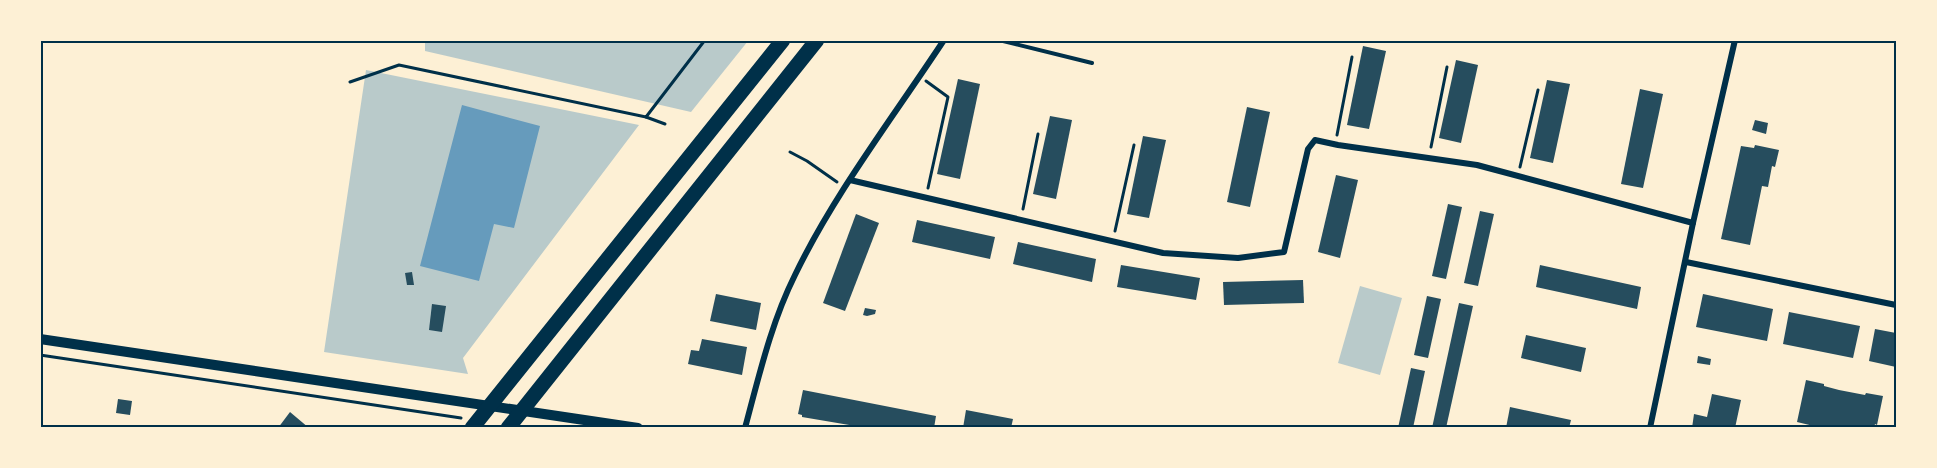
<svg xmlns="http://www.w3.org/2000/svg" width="1937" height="468" font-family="Bitter,serif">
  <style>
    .green { fill: #b9caca }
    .water { fill: #669bbc }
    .building { fill: #264d5e }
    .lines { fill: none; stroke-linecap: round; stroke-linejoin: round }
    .path { stroke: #003049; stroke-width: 3 }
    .service { stroke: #003049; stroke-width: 4 }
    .minor { stroke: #003049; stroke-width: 6 }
    .tertiary { stroke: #003049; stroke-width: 10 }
    .motorway { stroke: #003049; stroke-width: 15 }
    .neatline { fill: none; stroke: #003049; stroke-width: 2 }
  </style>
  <rect width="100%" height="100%" fill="#fdf0d5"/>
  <g class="green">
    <path d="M425 41H748L691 112 425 51Z"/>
    <path d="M366 70 639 125 463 358 468 374 324 352Z"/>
    <path d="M1360 286 1402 298 1380 375 1338 363Z"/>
  </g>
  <path class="water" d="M462 105 540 126 514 228 494 224 479 281 420 266Z"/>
  <g class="building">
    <path d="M1363 46 1386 51 1369 129 1347 125Z"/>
    <path d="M1456 60 1478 65 1461 143 1439 138Z"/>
    <path d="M958 79 980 84 960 179 937 174Z"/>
    <path d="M1547 80 1570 84 1553 163 1530 158Z"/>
    <path d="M1640 89 1663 94 1643 188 1621 184Z"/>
    <path d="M1247 107 1270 112 1250 207 1227 202Z"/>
    <path d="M1050 116 1072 120 1056 199 1033 194Z"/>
    <path d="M1755 120 1768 123 1766 134 1752 130Z"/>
    <path d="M1143 136 1166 140 1149 218 1127 214Z"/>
    <path d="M1755 145 1779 150 1775 167 1772 166 1768 187 1762 186 1750 245 1721 239 1741 146 1754 148Z"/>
    <path d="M1336 175 1358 180 1340 258 1318 252Z"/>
    <path d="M1448 204 1462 207 1446 279 1432 276Z"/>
    <path d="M1480 211 1494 214 1478 286 1464 283Z"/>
    <path d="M856 214 879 223 845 311 823 303Z"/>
    <path d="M917 220 995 237 990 259 912 242Z"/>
    <path d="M1018 242 1096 259 1092 282 1013 264Z"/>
    <path d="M1121 265 1200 278 1196 300 1117 287Z"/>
    <path d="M1540 265 1641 287 1637 309 1536 287Z"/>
    <path d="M412 272 414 285H407L405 273Z"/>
    <path d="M1303 280 1304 303 1224 305 1223 282Z"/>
    <path d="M716 294 761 303 756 330 710 321Z"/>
    <path d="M1703 294 1773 309 1767 341 1696 327Z"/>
    <path d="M1427 296 1441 299 1428 358 1414 355Z"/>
    <path d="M1459 303 1473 306 1446 428H1432Z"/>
    <path d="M432 304 446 306 442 332 429 330Z"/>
    <path d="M865 308 876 310 875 314 867 316 863 315Z"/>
    <path d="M1789 312 1860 326 1853 358 1783 344Z"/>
    <path d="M1875 329 1896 333V367L1869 361Z"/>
    <path d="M1526 335 1586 348 1581 372 1521 358Z"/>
    <path d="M702 339 747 347 742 375 688 364 691 350 699 351Z"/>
    <path d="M1698 356 1711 359 1710 365 1697 363Z"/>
    <path d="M1411 368 1425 371 1413 428H1398Z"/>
    <path d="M1806 380 1824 384V386L1839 390 1865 395 1866 393 1883 396 1877 425 1875 424 1874 428H1822L1797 422Z"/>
    <path d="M803 390 936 416 934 428H867L802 417V415L798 414Z"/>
    <path d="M1712 394 1741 400 1735 428H1692L1694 414 1707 417Z"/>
    <path d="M118 399 132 401 130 415 116 413Z"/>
    <path d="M1510 407 1571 420 1569 428H1506Z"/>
    <path d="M966 410 1013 419 1011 428H963Z"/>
    <path d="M290 412 309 428H278Z"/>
  </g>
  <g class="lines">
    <g class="path">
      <path d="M926 81 948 97 928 188"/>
      <path d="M350 82 399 65 646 117 705 40"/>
      <path d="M646 117 665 124"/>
      <path d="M1337 135 1352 57"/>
      <path d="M1431 147 1447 67"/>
      <path d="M790 152 807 161 837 182"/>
      <path d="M1520 167 1538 90"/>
      <path d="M1023 209 1038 134"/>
      <path d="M1115 231 1134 145"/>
      <path d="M40 355 461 418"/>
    </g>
    <path class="service" d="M999 40 1092 63"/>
    <g class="minor">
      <path d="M850 180 1163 253 1238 258 1284 252 1308 149 1315 140 1338 145 1477 165 1693 223"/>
      <path d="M1686 262 1896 305"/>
      <path d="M745 428C759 376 771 323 795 275 834 194 894 116 944 40"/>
      <path d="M1650 428 1693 223 1735 40"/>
    </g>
    <path class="tertiary" d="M40 339 638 428"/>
    <g class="motorway">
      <path d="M472 428 783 40"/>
      <path d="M508 428 817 40"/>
    </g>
  </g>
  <rect width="1937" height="468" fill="none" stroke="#fdf0d5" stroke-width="84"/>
  <rect x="42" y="42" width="1853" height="384" class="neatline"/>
</svg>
